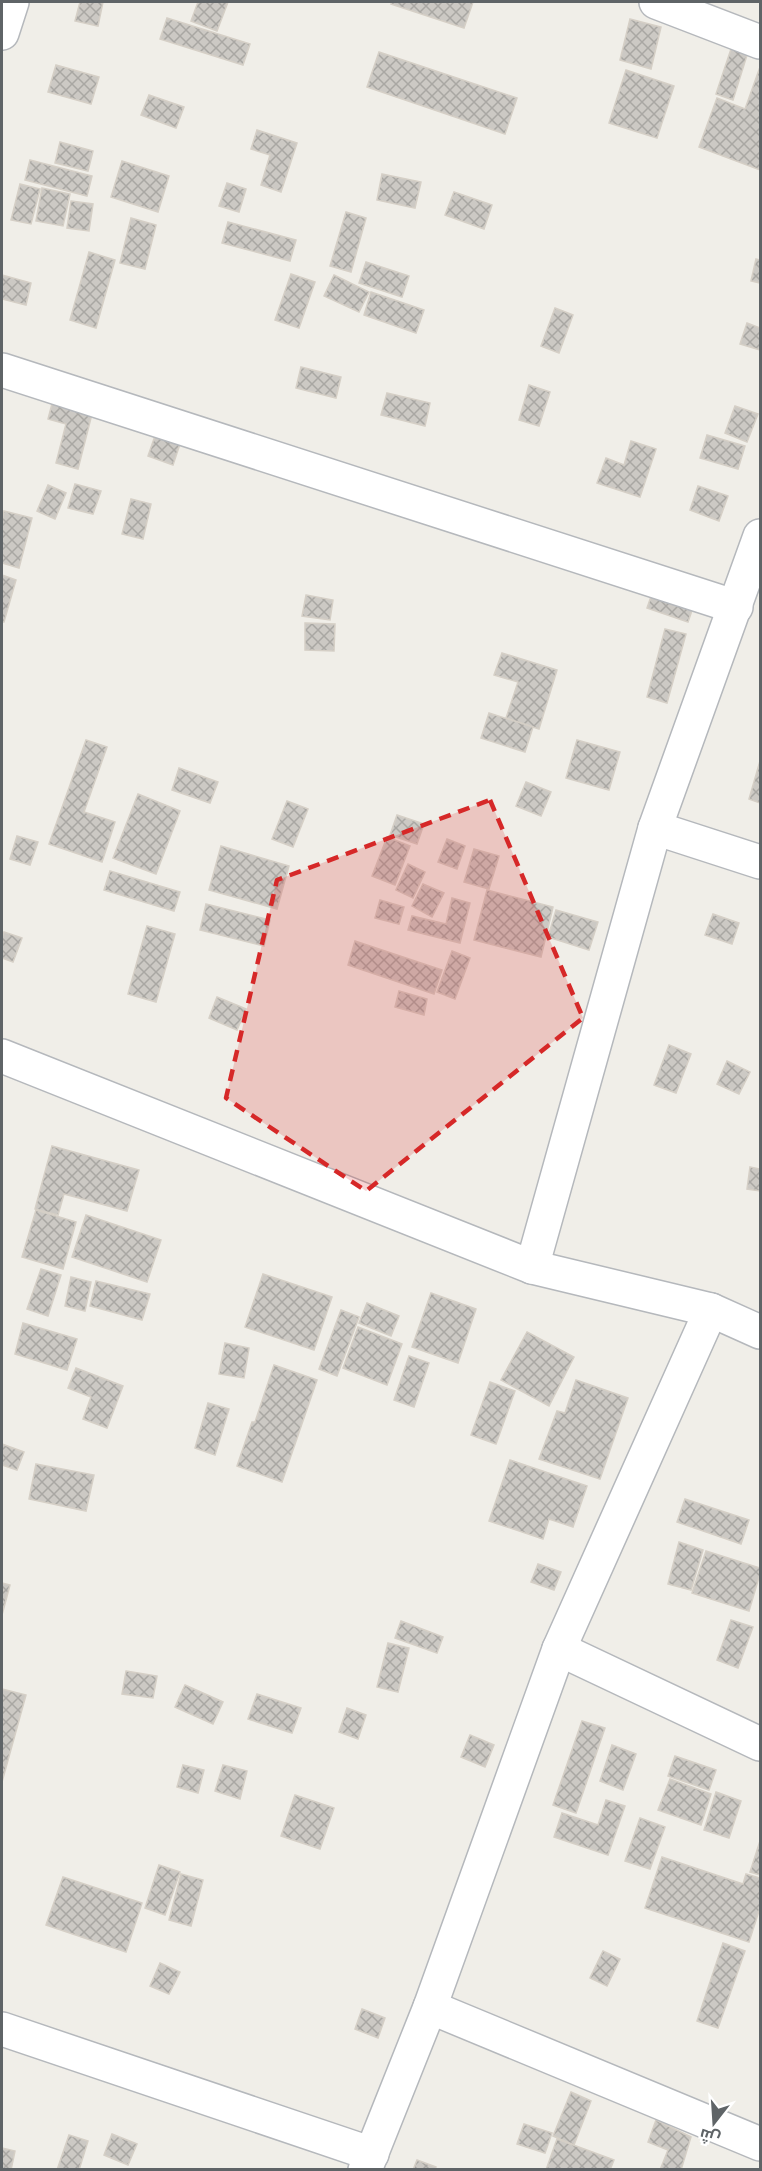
<svg xmlns="http://www.w3.org/2000/svg" width="762" height="2171" font-family="'Open Sans',Cairo,sans-serif">
  <style>
    .building { fill: url(#building-cross-hatch); stroke: #d5cfc6; stroke-width: 1.5 }
    .lines { fill: none; stroke-linecap: round; stroke-linejoin: round }
    .minor-casing { stroke: #b5b8bc; stroke-width: 36 }
    .minor { stroke: #fff; stroke-width: 33 }
    .marked { fill: #d62828; fill-opacity: 0.2; stroke: #d62828; stroke-width: 4.5; stroke-dasharray: 12 8; stroke-linejoin: round }
  </style>
  <defs>
    <pattern id="building-cross-hatch" width="8" height="8" patternUnits="userSpaceOnUse" patternTransform="scale(1.5)"><rect width="8" height="8" fill="#ccc9c4"/><path d="M0 0l8 8M0 8l8-8" fill="none" stroke="#a9a7a3"/></pattern>
  </defs>
  <rect width="100%" height="100%" fill="#f0eee8"/>
  <g class="building">
    <path d="M80 2H103L98 26 75 21Z"/>
    <path d="M198 2H228L217 31 191 21Z"/>
    <path d="M392 2H473L464 28 391 4Z"/>
    <path d="M167 18 250 44 243 65 160 39Z"/>
    <path d="M630 19 661 27 651 69 620 60Z"/>
    <path d="M732 46 748 52 733 100 716 94Z"/>
    <path d="M379 52 517 98 505 134 367 87Z"/>
    <path d="M56 65 99 77 91 104 48 92Z"/>
    <path d="M760 67V170L699 147 717 98 745 109Z"/>
    <path d="M626 70 674 86 657 138 609 123Z"/>
    <path d="M149 95 184 107 176 128 141 115Z"/>
    <path d="M257 130 297 143 281 192 261 185 270 155 251 149Z"/>
    <path d="M60 142 93 151 88 171 55 163Z"/>
    <path d="M30 160 92 176 87 196 25 180Z"/>
    <path d="M122 161 169 176 158 212 111 197Z"/>
    <path d="M382 174 421 182 415 208 377 200Z"/>
    <path d="M227 183 246 189 239 212 219 206Z"/>
    <path d="M20 184 40 189 31 224 11 220Z"/>
    <path d="M42 188 70 194 63 226 36 221Z"/>
    <path d="M454 192 492 205 484 229 445 215Z"/>
    <path d="M71 201 93 204 89 231 67 228Z"/>
    <path d="M346 212 366 218 351 272 330 266Z"/>
    <path d="M131 218 156 225 145 269 120 263Z"/>
    <path d="M228 222 296 240 290 261 222 243Z"/>
    <path d="M89 252 115 260 96 328 70 320Z"/>
    <path d="M756 259 760 260V283L751 281Z"/>
    <path d="M366 262 409 276 402 297 359 283Z"/>
    <path d="M291 274 315 282 299 328 275 320Z"/>
    <path d="M2 275 31 283 26 305 2 299Z"/>
    <path d="M334 275 369 292 359 312 324 296Z"/>
    <path d="M371 292 424 310 416 333 364 315Z"/>
    <path d="M555 308 573 315 559 353 541 346Z"/>
    <path d="M747 323 760 328V350L740 344Z"/>
    <path d="M301 367 341 377 336 398 296 388Z"/>
    <path d="M529 385 550 392 539 426 519 420Z"/>
    <path d="M387 393 430 403 425 426 381 415Z"/>
    <path d="M53 400 93 410 78 469 56 463 66 424 48 419Z"/>
    <path d="M735 406 758 414 747 442 725 433Z"/>
    <path d="M157 430 182 438 173 465 148 456Z"/>
    <path d="M707 435 745 446 738 469 700 458Z"/>
    <path d="M631 441 656 449 640 497 597 483 606 458 624 465Z"/>
    <path d="M75 484 101 491 93 514 68 508Z"/>
    <path d="M48 485 66 493 55 519 37 511Z"/>
    <path d="M698 486 728 496 719 521 690 510Z"/>
    <path d="M131 499 151 504 143 539 122 534Z"/>
    <path d="M4 511 32 518 19 568 2 563V521Z"/>
    <path d="M2 575 16 580 4 622H2Z"/>
    <path d="M655 585 696 599 688 622 647 608Z"/>
    <path d="M306 595 333 600 330 620 302 616Z"/>
    <path d="M305 623 335 624 334 651 305 650Z"/>
    <path d="M665 629 686 634 667 703 647 697Z"/>
    <path d="M502 653 557 670 539 729 506 718 518 682 494 675Z"/>
    <path d="M489 713 533 727 525 752 481 738Z"/>
    <path d="M86 740 107 747 84 812 115 822 102 862 49 844Z"/>
    <path d="M577 740 620 752 609 790 566 778Z"/>
    <path d="M760 761V803L749 799Z"/>
    <path d="M179 768 218 782 210 803 172 790Z"/>
    <path d="M526 782 551 792 541 816 516 806Z"/>
    <path d="M138 794 180 811 156 874 113 858Z"/>
    <path d="M287 801 308 809 293 847 272 839Z"/>
    <path d="M397 815 424 824 417 844 390 835Z"/>
    <path d="M17 836 38 842 30 865 10 859Z"/>
    <path d="M387 837 410 846 395 885 372 876Z"/>
    <path d="M447 839 465 846 457 869 438 862Z"/>
    <path d="M221 846 289 866 277 909 209 890Z"/>
    <path d="M474 849 499 856 489 889 464 882Z"/>
    <path d="M408 864 425 872 413 898 396 890Z"/>
    <path d="M110 871 180 892 174 911 104 890Z"/>
    <path d="M423 884 444 893 432 917 412 906Z"/>
    <path d="M487 890 553 907 541 957 474 940Z"/>
    <path d="M452 898 470 903 460 943 408 930 412 916 446 924Z"/>
    <path d="M380 900 404 907 399 924 375 918Z"/>
    <path d="M206 904 270 920 264 946 200 930Z"/>
    <path d="M556 910 598 922 589 950 548 937Z"/>
    <path d="M713 914 739 923 732 944 705 935Z"/>
    <path d="M147 926 175 934 156 1002 128 994Z"/>
    <path d="M4 932 22 938 13 962 2 958V938Z"/>
    <path d="M355 941 442 970 434 994 348 965Z"/>
    <path d="M452 951 470 958 455 999 437 992Z"/>
    <path d="M399 991 427 999 424 1015 395 1007Z"/>
    <path d="M217 997 246 1009 237 1030 209 1018Z"/>
    <path d="M669 1045 691 1054 676 1093 654 1085Z"/>
    <path d="M727 1061 750 1072 739 1094 717 1084Z"/>
    <path d="M52 1146 139 1170 127 1211 64 1194 58 1215 35 1209Z"/>
    <path d="M750 1167 760 1169V1191L747 1189Z"/>
    <path d="M36 1210 76 1222 63 1269 22 1257Z"/>
    <path d="M86 1215 161 1240 147 1282 72 1257Z"/>
    <path d="M41 1269 61 1275 48 1316 27 1309Z"/>
    <path d="M263 1274 332 1297 314 1350 245 1327Z"/>
    <path d="M71 1277 91 1282 85 1311 65 1306Z"/>
    <path d="M96 1281 150 1294 142 1320 90 1306Z"/>
    <path d="M431 1293 476 1309 458 1363 412 1347Z"/>
    <path d="M367 1303 399 1316 391 1336 359 1323Z"/>
    <path d="M341 1310 359 1317 337 1376 319 1369Z"/>
    <path d="M23 1323 77 1339 67 1370 15 1354Z"/>
    <path d="M358 1327 402 1344 387 1385 343 1368Z"/>
    <path d="M527 1332 574 1357 549 1406 501 1380Z"/>
    <path d="M225 1343 249 1348 244 1378 219 1374Z"/>
    <path d="M409 1356 429 1363 414 1407 394 1400Z"/>
    <path d="M274 1365 317 1380 282 1482 237 1466 252 1422H255Z"/>
    <path d="M76 1368 123 1386 107 1428 83 1419 91 1397 68 1388Z"/>
    <path d="M576 1380 628 1398 600 1479 539 1459 557 1411 565 1413Z"/>
    <path d="M490 1382 515 1391 496 1444 471 1435Z"/>
    <path d="M208 1403 229 1409 215 1455 195 1448Z"/>
    <path d="M2 1444 24 1452 17 1470 2 1465Z"/>
    <path d="M510 1460 587 1486 573 1527 549 1519 543 1539 489 1521Z"/>
    <path d="M36 1464 94 1475 86 1511 29 1499Z"/>
    <path d="M685 1499 749 1520 741 1544 677 1522Z"/>
    <path d="M679 1542 703 1550 691 1590 668 1584Z"/>
    <path d="M706 1551 760 1568V1574L749 1611 692 1593Z"/>
    <path d="M538 1564 561 1572 554 1590 531 1582Z"/>
    <path d="M2 1583 10 1585 2 1615Z"/>
    <path d="M731 1620 753 1627 738 1668 717 1660Z"/>
    <path d="M401 1621 443 1637 437 1653 395 1638Z"/>
    <path d="M388 1643 409 1648 398 1692 377 1687Z"/>
    <path d="M126 1671 157 1676 153 1698 122 1694Z"/>
    <path d="M185 1685 223 1702 213 1724 175 1707Z"/>
    <path d="M2 1689 26 1695 2 1782Z"/>
    <path d="M257 1694 301 1708 292 1733 248 1719Z"/>
    <path d="M347 1708 366 1715 358 1739 339 1732Z"/>
    <path d="M582 1721 605 1728 576 1813 553 1805Z"/>
    <path d="M470 1735 494 1745 485 1767 461 1757Z"/>
    <path d="M612 1745 636 1754 623 1790 600 1781Z"/>
    <path d="M675 1756 716 1770 709 1790 668 1776Z"/>
    <path d="M183 1765 204 1770 198 1793 177 1787Z"/>
    <path d="M223 1765 247 1771 240 1799 215 1791Z"/>
    <path d="M670 1779 711 1794 701 1825 658 1810Z"/>
    <path d="M716 1792 741 1801 729 1838 704 1830Z"/>
    <path d="M295 1795 334 1808 320 1849 281 1836Z"/>
    <path d="M606 1800 625 1806 608 1855 554 1837 562 1813 598 1825Z"/>
    <path d="M640 1818 665 1827 650 1869 625 1861Z"/>
    <path d="M760 1841V1875L750 1872Z"/>
    <path d="M662 1857 743 1884 746 1874 760 1878V1908L749 1942 645 1908Z"/>
    <path d="M159 1865 180 1872 165 1915 145 1908Z"/>
    <path d="M181 1874 203 1880 191 1926 169 1920Z"/>
    <path d="M63 1877 142 1903 126 1952 46 1925Z"/>
    <path d="M723 1943 745 1951 718 2028 697 2021Z"/>
    <path d="M603 1951 620 1959 607 1986 590 1978Z"/>
    <path d="M160 1963 180 1972 169 1994 150 1986Z"/>
    <path d="M362 2009 385 2018 378 2038 355 2029Z"/>
    <path d="M571 2092 591 2101 574 2145 553 2136Z"/>
    <path d="M656 2120 691 2137 681 2170H660L668 2150 648 2142Z"/>
    <path d="M524 2124 552 2133 545 2153 517 2144Z"/>
    <path d="M112 2134 137 2144 128 2165 104 2155Z"/>
    <path d="M69 2135 88 2141 79 2170H57Z"/>
    <path d="M557 2139 614 2160 610 2170H546Z"/>
    <path d="M2 2148 15 2151 11 2170H2Z"/>
    <path d="M417 2160 436 2167 435 2170H413Z"/>
  </g>
  <g class="lines">
    <g class="minor-casing">
      <g id="minor">
        <path d="M656 2 760 42"/>
        <path d="M2 33 12 2"/>
        <path d="M2 370 736 607"/>
        <path d="M655 828 760 862"/>
        <path d="M2 1056 532 1267 711 1310 760 1332"/>
        <path d="M532 1267 655 828 760 536"/>
        <path d="M559 1649 760 1744"/>
        <path d="M430 2007 760 2144"/>
        <path d="M2 2029 372 2154"/>
        <path d="M365 2170 430 2007 559 1649 711 1310"/>
      </g>
    </g>
    <use href="#minor" class="minor"/>
  </g>
  <path class="marked" d="M490 800 583 1018 366 1191 226 1098 277 880Z"/>
  <rect width="762" height="2171" fill="none" stroke="#5f6467" stroke-width="6"/>
  <g transform="translate(714 2123) rotate(197)" stroke="#ffffff" stroke-width="4.5" paint-order="stroke">
  <path d="M0-4.5L10 22L0 15L-10 22Z" fill="#5f6467"/>
  <text y="-9" font-size="16" font-weight="bold" text-anchor="middle" fill="#5f6467">ش</text>
  </g>
</svg>
